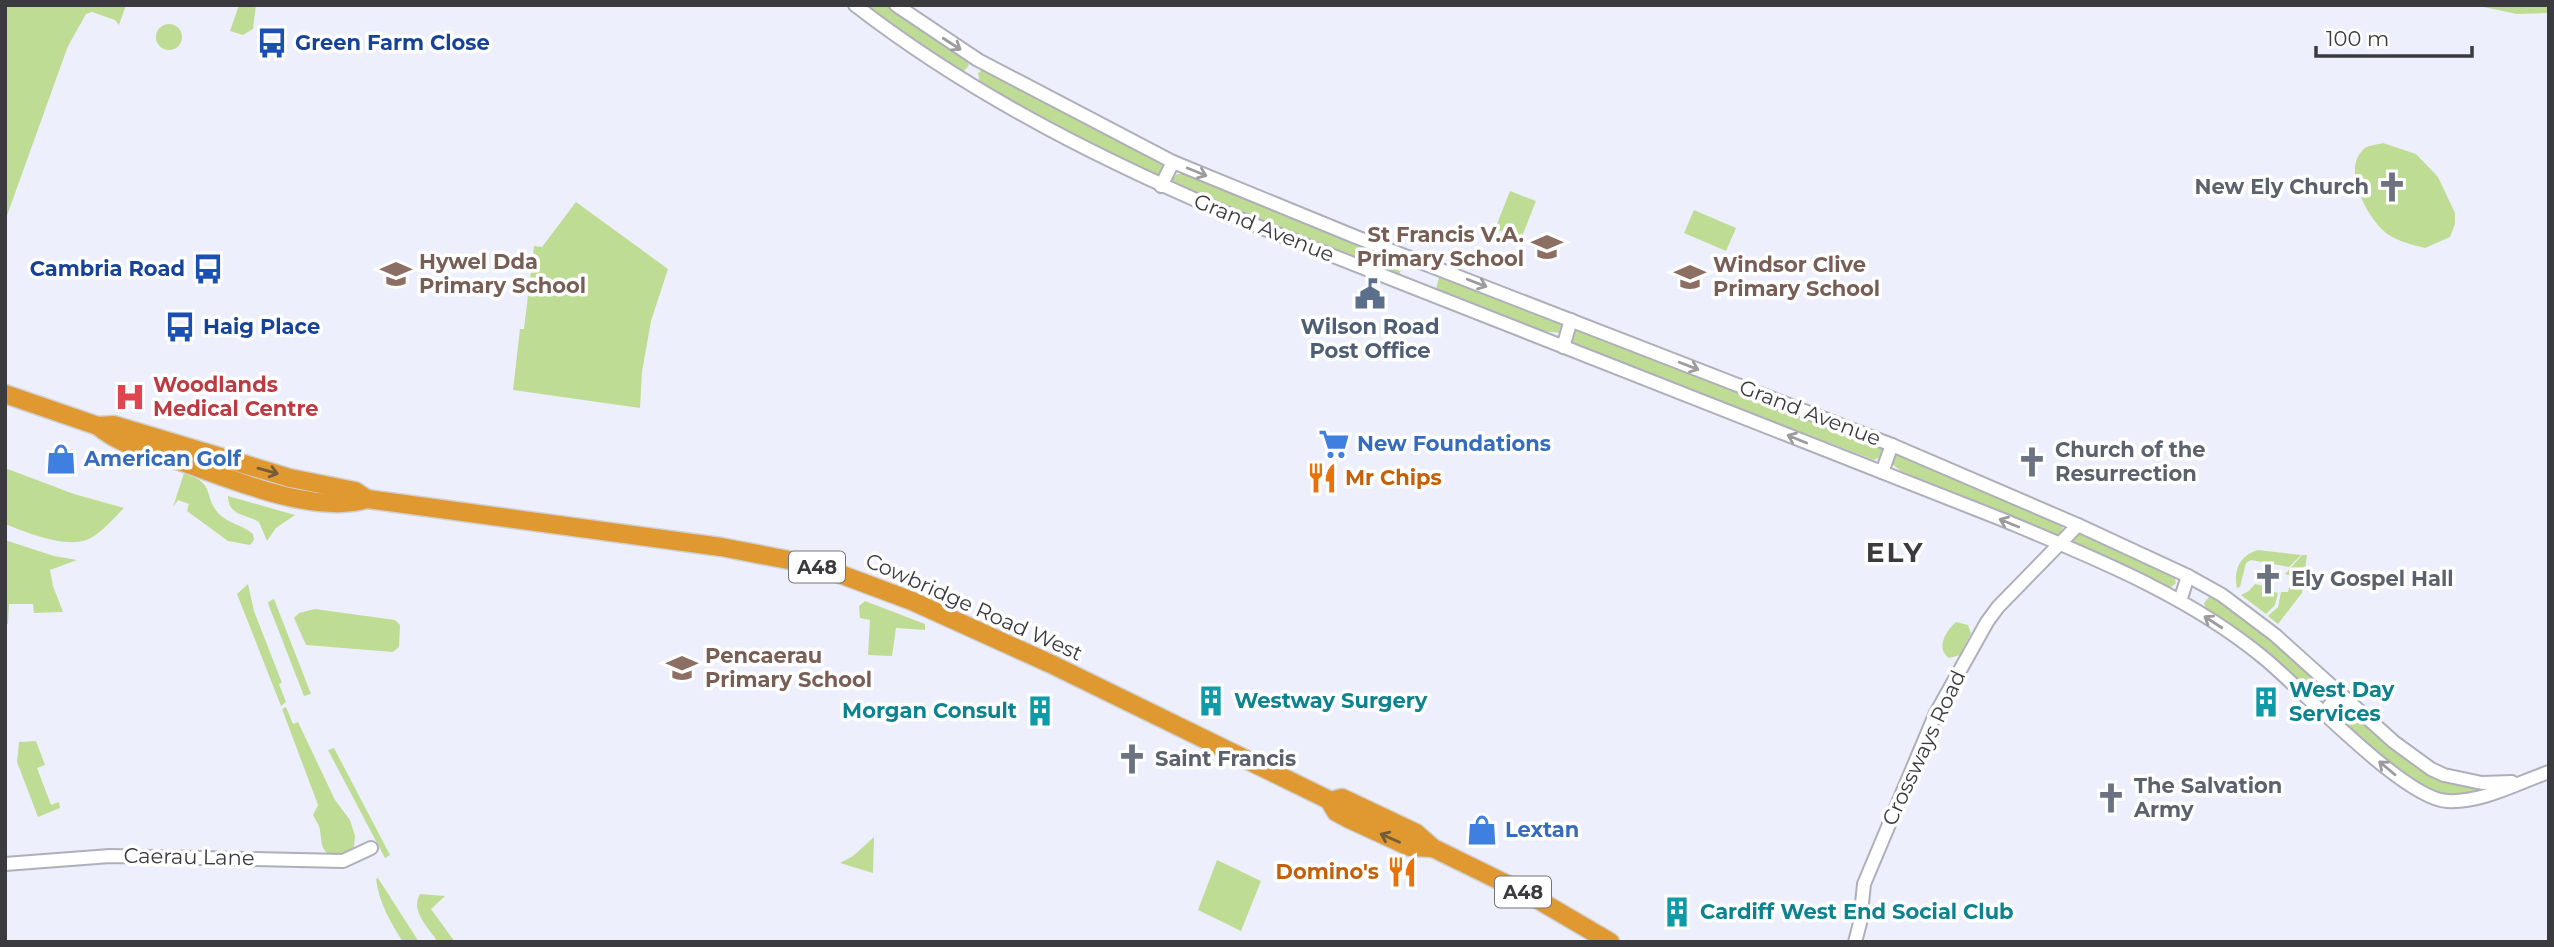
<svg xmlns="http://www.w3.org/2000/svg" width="2554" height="947" font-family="Montserrat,sans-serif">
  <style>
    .green { fill: #bfdc95 }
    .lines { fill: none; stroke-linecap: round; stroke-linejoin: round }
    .minor-casing { stroke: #aeafba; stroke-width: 16 }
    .highway-casing { stroke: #d0d0d1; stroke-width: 21 }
    .minor { stroke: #fff; stroke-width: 12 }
    .highway { stroke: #e09830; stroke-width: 18 }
    .oneway { stroke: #9c9c9f }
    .oneway2 { stroke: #745b3a }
    .labels { text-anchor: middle; stroke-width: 7; stroke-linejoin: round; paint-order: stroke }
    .shield { fill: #fff; stroke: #757579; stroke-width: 2 }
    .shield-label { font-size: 19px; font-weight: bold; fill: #3a3a3f }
    .transit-label { font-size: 21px; font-weight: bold; fill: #164399; stroke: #fff; text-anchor: start }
    .worship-label { font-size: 21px; font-weight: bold; fill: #5b616d; stroke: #fff; text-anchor: start }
    .street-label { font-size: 21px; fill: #3a3a3f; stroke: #fff }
    .education-label { font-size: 21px; font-weight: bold; fill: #785e54; stroke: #fff; text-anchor: start }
    .service-label { font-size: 21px; font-weight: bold; fill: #4e5e75; stroke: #fff }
    .health-label { font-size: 21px; font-weight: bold; fill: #be3a42; stroke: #fff; text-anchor: start }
    .shop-label { font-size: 21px; font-weight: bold; fill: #366cbe; stroke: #fff; text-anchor: start }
    .food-label { font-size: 21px; font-weight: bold; fill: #c56008; stroke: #fff; text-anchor: start }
    .culture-label { font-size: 21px; font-weight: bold; fill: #0d838f; stroke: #fff; text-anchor: start }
    .district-label { font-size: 28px; font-weight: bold; letter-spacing: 2px; fill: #3a3a3f; stroke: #fff }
  </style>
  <rect width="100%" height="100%" fill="#eeeffc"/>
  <g class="green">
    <path d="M5 5H126L119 25 115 20 92 12 86 14 68 46 5 221Z"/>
    <path d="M239 5H256L253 29 243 35 230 31Z"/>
    <path d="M861 5H890L966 58 969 65 965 70 958 72Z"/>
    <path d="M2474 5H2549V13L2517 14Z"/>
    <circle cx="169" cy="37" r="13"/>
    <path d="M985 68 1160 163 1164 166 1158 177 1087 144 980 83 978 73Z"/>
    <path d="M2383 143 2416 154 2438 177 2455 213V224L2450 237 2425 248C2413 245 2400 242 2389 235 2369 222 2341 170 2363 150 2367 145 2376 145 2383 143Z"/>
    <path d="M1177 174H1184L1402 260 1398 270 1401 271 1398 276 1260 222 1173 184V178Z"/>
    <path d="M1510 191 1536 201 1521 239 1495 229Z"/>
    <path d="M576 202 668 269 651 321 642 372 640 408 513 390 520 329H524L534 246 542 247Z"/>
    <path d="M1694 210 1736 228 1726 251 1684 233Z"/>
    <path d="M1440 273 1560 321 1562 330 1560 333 1543 331 1436 289Z"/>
    <path d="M1577 329 1882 447 1883 456 1874 460 1597 353 1572 342 1570 336Z"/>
    <path d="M1899 454 2062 524 2063 532 2057 536 2044 532 1901 471 1892 464 1893 457Z"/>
    <path d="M5 468 74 494 124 508C114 518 103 531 91 538 68 550 28 533 5 524Z"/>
    <path d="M184 473C217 484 202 495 219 514 229 524 243 525 253 534L254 540 250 545 228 541 187 511 189 504 178 500 173 507Z"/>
    <path d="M228 496 295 515 276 528 267 541 259 522C246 514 228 516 228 496Z"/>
    <path d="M2081 532 2174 575 2176 583 2170 588H2166L2075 544 2073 537Z"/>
    <path d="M5 540 54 556 77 560 50 570 53 586 63 612 34 613 33 604H9L8 624H5Z"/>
    <path d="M2258 550 2301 555 2289 567 2251 560 2246 563 2240 587 2237 588C2233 570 2240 555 2258 550Z"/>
    <path d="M2302 555H2307L2302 593 2278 624 2268 616 2278 607 2281 592H2288L2292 576 2285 574Z"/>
    <path d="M248 584 254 611 282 683 279 684 286 702 281 706 237 594Z"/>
    <path d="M2255 584 2265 586V590L2278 593 2275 605 2266 614 2241 595 2249 591Z"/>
    <path d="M2209 597H2215L2255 624 2329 692 2327 697 2320 700 2259 647 2206 610 2204 603Z"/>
    <path d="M274 599 311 694 304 696 269 606 268 602Z"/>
    <path d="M865 601 925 624V630L896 628 892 656 868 655 870 620 860 618 859 606Z"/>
    <path d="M315 609 395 620 400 625 399 647 393 652 306 645 294 618 299 613Z"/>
    <path d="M1956 622 1968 625 1971 633 1960 655 1949 658C1935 648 1946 631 1956 622Z"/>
    <path d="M2344 705 2400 753 2489 788C2473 792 2457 796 2440 792 2403 785 2364 742 2338 717L2337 710Z"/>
    <path d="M286 707 293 724 298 722 335 800 350 820 355 836 354 847 351 851 346 854 331 856C320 849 322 842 320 831 320 826 315 819 313 815L318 805 282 709Z"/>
    <path d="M36 741 45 765 37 768 51 805 59 802 60 808 38 817 17 762 19 742Z"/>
    <path d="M334 748 390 855 385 858 328 750Z"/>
    <path d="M874 837 873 873 840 863 853 856Z"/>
    <path d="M1217 860 1261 881 1241 931 1198 910Z"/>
    <path d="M378 878 419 942H403C390 922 379 902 376 879Z"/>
    <path d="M420 894 445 896 431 909 455 942H438C428 927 410 911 420 894Z"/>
  </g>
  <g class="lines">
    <g class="minor-casing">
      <g id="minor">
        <path d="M855 5C975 98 1113 166 1252 224L2001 519C2092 557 2188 595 2264 658 2302 689 2404 799 2447 801 2482 803 2517 783 2549 772"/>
        <path d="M896 5 978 60 1173 162 1356 237 1892 445 2078 525 2188 576 2222 595 2275 635 2394 742 2431 769 2444 775 2482 783 2512 782"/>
        <path d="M1161 186 1173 162"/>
        <path d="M1563 347 1571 320"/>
        <path d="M1882 472 1892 445"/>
        <path d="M2180 601 2188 576"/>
        <path d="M2324 713 2340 692"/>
        <path d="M5 864 110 856 343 861 371 848"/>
        <path d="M1855 942 1860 923 1864 884 1935 715 1987 622 1998 607 2078 525"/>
      </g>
    </g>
    <g class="highway-casing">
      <g id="highway">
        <path d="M5 394 98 426 114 425 290 478 355 491 367 499"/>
        <path d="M98 426C122 447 159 454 188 464 235 481 317 515 367 499L721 547 799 562 837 573 912 601 1051 664 1329 800 1336 812 1349 819 1410 847 1433 848"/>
        <path d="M1331 801 1342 798 1416 833 1433 848 1535 898 1610 942"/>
      </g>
    </g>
    <use href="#minor" class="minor"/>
    <use href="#highway" class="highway"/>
  </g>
  <defs><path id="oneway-shaft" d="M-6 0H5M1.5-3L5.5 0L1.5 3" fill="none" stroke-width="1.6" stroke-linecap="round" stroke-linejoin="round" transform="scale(1.75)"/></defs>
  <g class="oneway">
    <use href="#oneway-shaft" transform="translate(952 44) rotate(33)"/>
    <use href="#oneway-shaft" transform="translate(1197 172) rotate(22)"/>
    <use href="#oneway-shaft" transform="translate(1477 283) rotate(21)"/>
    <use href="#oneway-shaft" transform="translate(1689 366) rotate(21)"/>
    <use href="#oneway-shaft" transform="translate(1797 439) rotate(-158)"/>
    <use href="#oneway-shaft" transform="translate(2009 523) rotate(-158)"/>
    <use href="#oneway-shaft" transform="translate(2213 622) rotate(-147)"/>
    <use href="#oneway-shaft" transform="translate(2387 768) rotate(-140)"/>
  </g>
  <g class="oneway2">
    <use href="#oneway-shaft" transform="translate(268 471) rotate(16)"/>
    <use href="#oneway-shaft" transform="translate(1390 838) rotate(-156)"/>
  </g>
  <defs>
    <g id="bus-bare" transform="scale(2.415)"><path d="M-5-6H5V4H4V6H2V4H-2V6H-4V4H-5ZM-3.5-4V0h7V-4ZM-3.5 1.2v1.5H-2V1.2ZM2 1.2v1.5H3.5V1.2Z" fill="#1a4fb4" stroke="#fff" stroke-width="2.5" paint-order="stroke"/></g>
    <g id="church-bare" transform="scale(2.415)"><path d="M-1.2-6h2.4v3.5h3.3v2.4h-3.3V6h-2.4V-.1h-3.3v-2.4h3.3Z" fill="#6b7280" stroke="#fff" stroke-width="2.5" paint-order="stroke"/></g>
    <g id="school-bare" transform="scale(2.415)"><path d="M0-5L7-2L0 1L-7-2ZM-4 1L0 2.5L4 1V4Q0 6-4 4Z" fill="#8d6e63" stroke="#fff" stroke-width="2.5" paint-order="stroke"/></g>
    <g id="civic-bare" transform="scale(2.415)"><path d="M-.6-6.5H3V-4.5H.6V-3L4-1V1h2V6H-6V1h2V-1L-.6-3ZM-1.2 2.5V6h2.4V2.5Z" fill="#5c6f8a" stroke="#fff" stroke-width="2.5" paint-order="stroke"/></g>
    <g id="hospital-bare" transform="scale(2.415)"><path d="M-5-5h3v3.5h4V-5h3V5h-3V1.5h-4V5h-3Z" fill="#e0444e" stroke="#fff" stroke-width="2.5" paint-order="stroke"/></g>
    <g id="supermarket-bare" transform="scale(2.415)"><path d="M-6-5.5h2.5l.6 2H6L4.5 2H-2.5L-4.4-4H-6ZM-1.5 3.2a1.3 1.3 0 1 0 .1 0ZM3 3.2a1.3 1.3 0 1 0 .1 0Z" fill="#3f7fe0" stroke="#fff" stroke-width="2.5" paint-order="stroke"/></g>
    <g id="shop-bare" transform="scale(2.415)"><path d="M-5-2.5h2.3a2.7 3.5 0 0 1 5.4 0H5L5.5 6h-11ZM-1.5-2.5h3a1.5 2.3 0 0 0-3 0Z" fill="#3f7fe0" stroke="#fff" stroke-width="2.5" paint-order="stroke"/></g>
    <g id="restaurant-bare" transform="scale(2.415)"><path d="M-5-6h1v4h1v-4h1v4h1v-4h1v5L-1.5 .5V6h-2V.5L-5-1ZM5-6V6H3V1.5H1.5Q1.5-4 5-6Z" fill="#e8710a" stroke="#fff" stroke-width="2.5" paint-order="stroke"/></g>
    <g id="building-bare" transform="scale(2.415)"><path d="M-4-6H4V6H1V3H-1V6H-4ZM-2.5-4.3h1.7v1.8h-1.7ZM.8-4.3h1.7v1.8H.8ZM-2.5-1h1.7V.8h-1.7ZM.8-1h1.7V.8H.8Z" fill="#0f9aa8" stroke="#fff" stroke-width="2.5" paint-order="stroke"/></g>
  </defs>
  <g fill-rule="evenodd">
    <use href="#bus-bare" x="272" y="43"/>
    <use href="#church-bare" x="2392" y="187"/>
    <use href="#school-bare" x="1547" y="247"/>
    <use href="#bus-bare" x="208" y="269"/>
    <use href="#school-bare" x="396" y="274"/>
    <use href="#school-bare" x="1690" y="277"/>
    <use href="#civic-bare" x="1370" y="294"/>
    <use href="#bus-bare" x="180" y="327"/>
    <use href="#hospital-bare" x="130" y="397"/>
    <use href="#supermarket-bare" x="1334" y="444"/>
    <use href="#shop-bare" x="61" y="459"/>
    <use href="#church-bare" x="2032" y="462"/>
    <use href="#restaurant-bare" x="1322" y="478"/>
    <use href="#church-bare" x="2268" y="579"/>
    <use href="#school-bare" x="682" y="668"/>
    <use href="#building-bare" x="1211" y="701"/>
    <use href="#building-bare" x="2266" y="702"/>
    <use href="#building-bare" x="1040" y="711"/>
    <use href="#church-bare" x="1132" y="759"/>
    <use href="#church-bare" x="2111" y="798"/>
    <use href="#shop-bare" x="1482" y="830"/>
    <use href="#restaurant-bare" x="1402" y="872"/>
    <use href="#building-bare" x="1677" y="912"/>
  </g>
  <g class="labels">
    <g class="shield">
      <rect x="789" y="551.5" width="56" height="31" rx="5"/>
      <rect x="1495" y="876.5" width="56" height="31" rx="5"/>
    </g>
    <g class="shield-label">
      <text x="817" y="574">A48</text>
      <text x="1523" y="899">A48</text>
    </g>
    <g class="transit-label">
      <text x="295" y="50">Green Farm Close</text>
      <text x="185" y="276" text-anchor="end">Cambria Road</text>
      <text x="203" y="334">Haig Place</text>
    </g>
    <g class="worship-label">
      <text x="2369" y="194" text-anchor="end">New Ely Church</text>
      <text x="2055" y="457">Church of the<tspan x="2055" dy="24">Resurrection</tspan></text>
      <text x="2291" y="586">Ely Gospel Hall</text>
      <text x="1155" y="766">Saint Francis</text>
      <text x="2134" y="793">The Salvation<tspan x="2134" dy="24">Army</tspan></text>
    </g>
    <g class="street-label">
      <text transform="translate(1264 228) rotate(22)" y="7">Grand Avenue</text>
      <text transform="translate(1810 413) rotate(21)" y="7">Grand Avenue</text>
      <text transform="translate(974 607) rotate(24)" y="7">Cowbridge Road West</text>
      <text transform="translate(1924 748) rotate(-65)" y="7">Crossways Road</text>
      <text transform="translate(189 857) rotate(1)" y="7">Caerau Lane</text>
    </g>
    <g class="education-label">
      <text x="1524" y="242" text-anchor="end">St Francis V.A.<tspan x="1524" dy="24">Primary School</tspan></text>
      <text x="419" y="269">Hywel Dda<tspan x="419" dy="24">Primary School</tspan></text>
      <text x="1713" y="272">Windsor Clive<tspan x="1713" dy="24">Primary School</tspan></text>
      <text x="705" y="663">Pencaerau<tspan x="705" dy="24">Primary School</tspan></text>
    </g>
    <g class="service-label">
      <text x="1370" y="334">Wilson Road<tspan x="1370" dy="24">Post Office</tspan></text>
    </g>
    <g class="health-label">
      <text x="153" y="392">Woodlands<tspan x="153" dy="24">Medical Centre</tspan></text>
    </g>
    <g class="shop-label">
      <text x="1357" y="451">New Foundations</text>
      <text x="84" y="466">American Golf</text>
      <text x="1505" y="837">Lextan</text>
    </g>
    <g class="food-label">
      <text x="1345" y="485">Mr Chips</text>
      <text x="1379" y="879" text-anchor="end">Domino's</text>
    </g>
    <g class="culture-label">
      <text x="2289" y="697">West Day<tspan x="2289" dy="24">Services</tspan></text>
      <text x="1234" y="708">Westway Surgery</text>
      <text x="1017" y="718" text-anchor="end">Morgan Consult</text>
      <text x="1700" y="919">Cardiff West End Social Club</text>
    </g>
    <g class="district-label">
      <text x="1895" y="562">ELY</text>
    </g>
  </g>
  <rect width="2554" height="947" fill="none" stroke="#3a3a3f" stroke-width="14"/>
  <path d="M2316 46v10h156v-10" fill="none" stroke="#3a3a3f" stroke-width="3.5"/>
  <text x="2326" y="46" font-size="21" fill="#3a3a3f" stroke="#ffffff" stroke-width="5" paint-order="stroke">100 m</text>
</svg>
